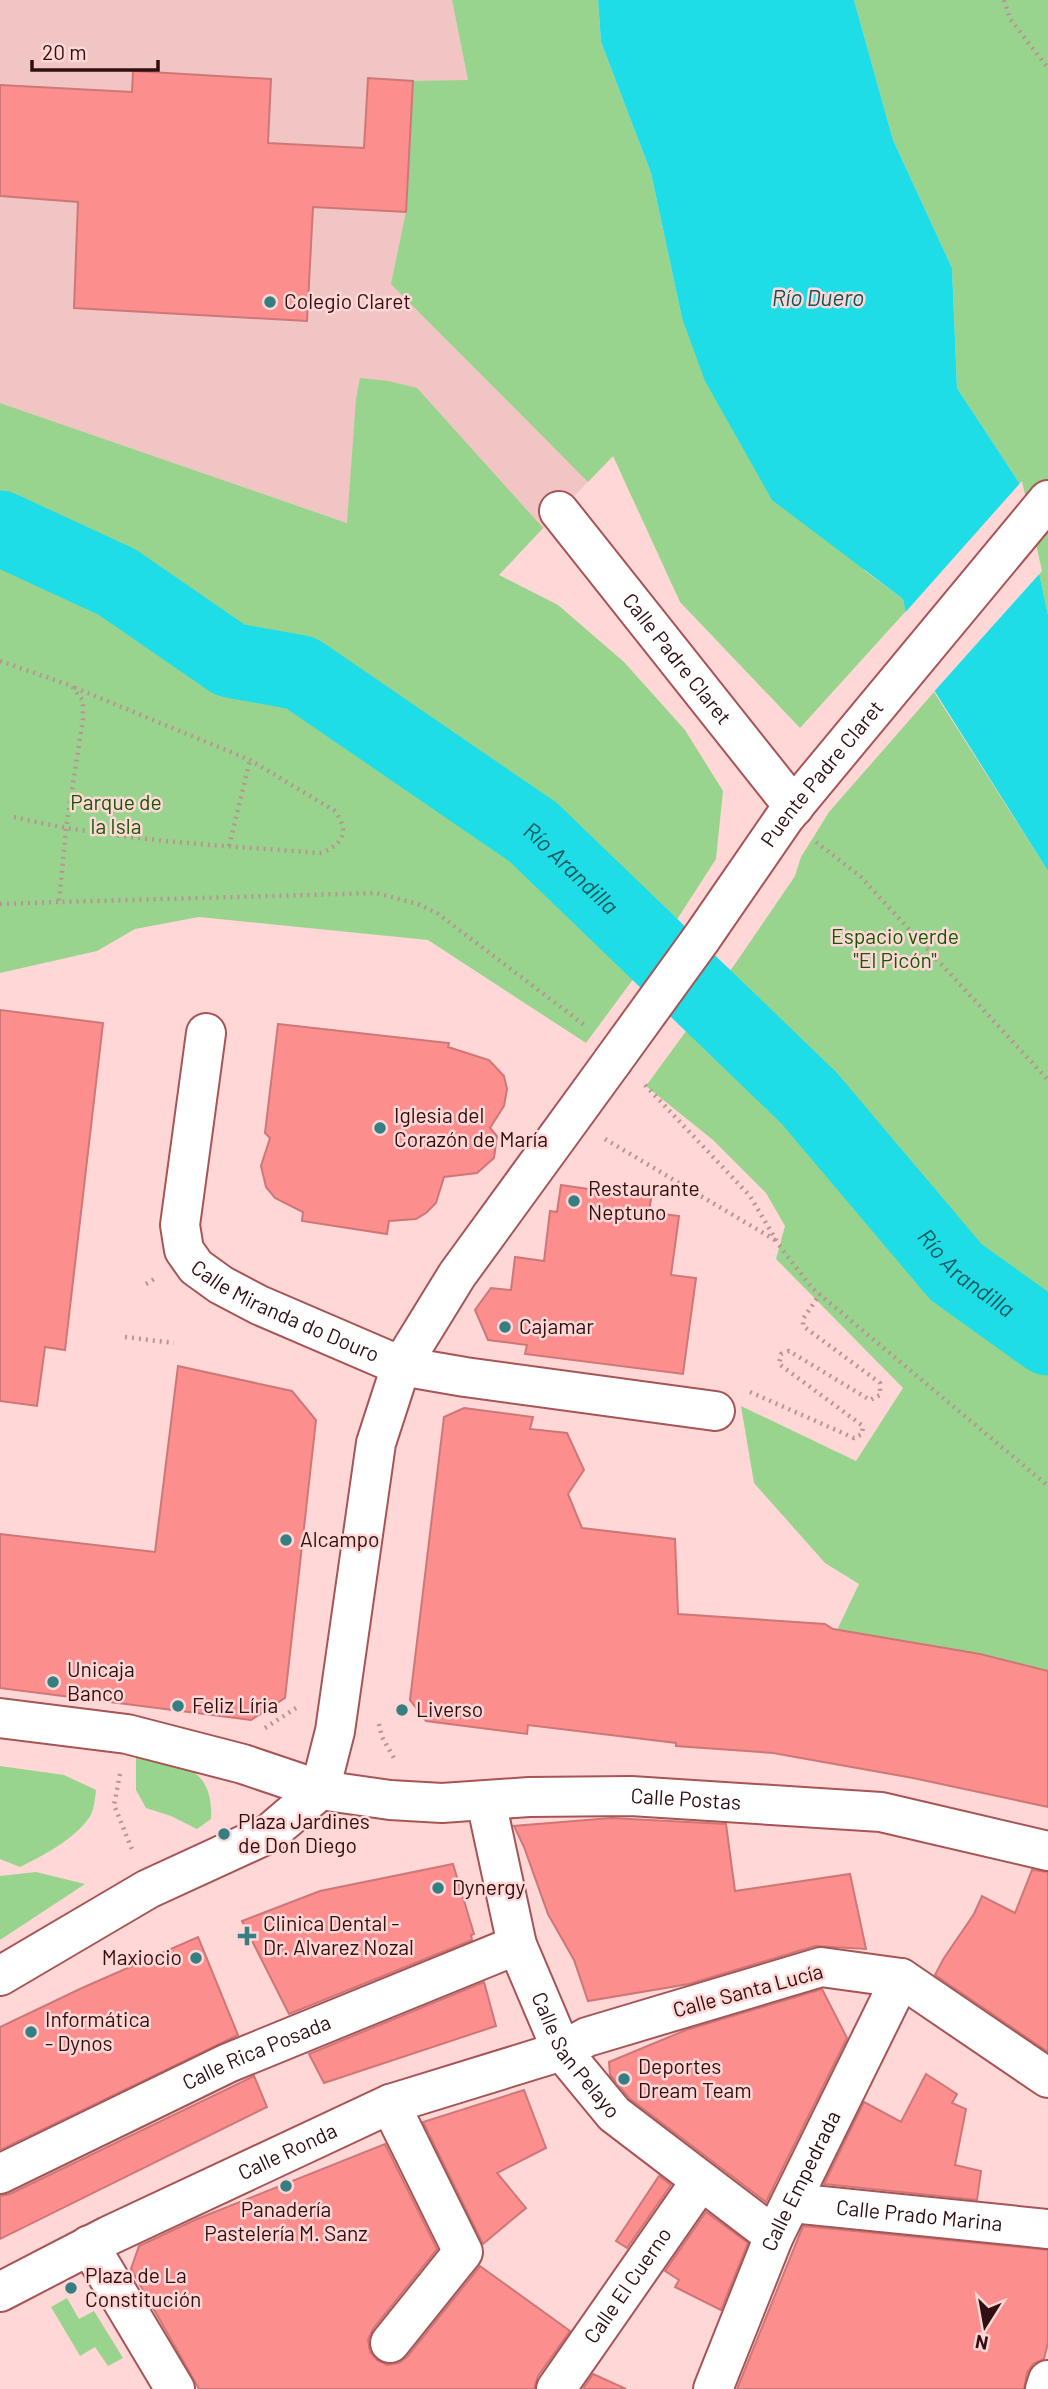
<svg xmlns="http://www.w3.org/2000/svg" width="1048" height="2389" font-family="Barlow,sans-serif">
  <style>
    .built { fill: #f0c5c4 }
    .green { fill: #99d48e }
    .water { fill: #1fdde6 }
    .pier { fill: #fed7d6 }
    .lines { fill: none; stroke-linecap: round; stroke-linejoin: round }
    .river { stroke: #1fdde6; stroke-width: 75 }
    .building { fill: #fd8e8e; stroke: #ce7777; stroke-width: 2 }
    .minor-casing { stroke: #a75455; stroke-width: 42 }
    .path { stroke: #ba9494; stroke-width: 4.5; stroke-dasharray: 2 5; stroke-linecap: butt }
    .minor { stroke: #fff; stroke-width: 38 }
    .minor-bridge-casing { stroke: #a75455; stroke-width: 42; stroke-linecap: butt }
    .minor-bridge { stroke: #fff; stroke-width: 38 }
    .poi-dot { fill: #357e82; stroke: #fed7d6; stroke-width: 2.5 }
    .labels { text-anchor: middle; stroke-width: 5; stroke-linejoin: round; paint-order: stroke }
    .poi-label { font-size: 21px; fill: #310f10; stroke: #fed7d6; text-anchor: start }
    .street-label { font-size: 21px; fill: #310f10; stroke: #fed7d6 }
    .park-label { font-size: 21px; fill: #145900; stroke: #fed7d6 }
    .water-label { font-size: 23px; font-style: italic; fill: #0e565a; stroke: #fed7d6 }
  </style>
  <rect width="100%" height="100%" fill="#fed7d6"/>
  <path class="built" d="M0 0H452L492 200 613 456 498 575 0 403Z"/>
  <g class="green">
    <path d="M452 0H598L601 42 651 173 682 318 865 571 903 599 906 611 800 728 680 602 613 456 588 482 391 284 406 212 413 81 468 80Z"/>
    <path d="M854 0H1048V615L1020 484 957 388 952 268 893 140Z"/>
    <path d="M360 378 388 381 417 388 543 528 499 575 558 605 624 662 685 730 723 791 716 859 676 921 586 1043 428 940 199 917 135 929 97 951 0 973V403L347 523 356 399Z"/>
    <path d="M934 692 1048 871V1671L974 1652 972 1654 837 1630 859 1584 825 1563 754 1483 741 1406 856 1461 903 1388 776 1259 785 1226 766 1193 713 1140 646 1086 735 964 795 876 801 857 829 812Z"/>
    <path d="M136 1754C178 1762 214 1766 211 1819L197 1829 171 1816 146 1808 136 1790Z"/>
    <path d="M0 1766 64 1775 96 1790C95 1799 94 1811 89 1818 73 1840 44 1855 20 1867L0 1859Z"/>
    <path d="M36 1872 85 1884 0 1940V1876Z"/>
    <path d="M67 2298 79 2319 94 2311 123 2358 108 2366 95 2347 80 2356 51 2307Z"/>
  </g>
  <path class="water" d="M598 0H854L893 140 952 268 957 388 1020 484 1048 615V871L917 663 903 599 772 500 705 381 682 318 651 173 601 42Z"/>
  <path class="pier" d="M1022 481 1042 571 931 695 913 664 903 615Z"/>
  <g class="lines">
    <path class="river" id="s1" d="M0 528 117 582 230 660 301 673 533 832 809 1098 956 1272 1048 1338"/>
  </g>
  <g class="building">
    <path d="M133 71 271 79 268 143 364 148 368 78 413 81 406 212 313 207 307 321 74 308 78 202 0 196V85L132 92Z"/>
    <path d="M0 1010 103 1023 65 1350 45 1347 37 1406 0 1401Z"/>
    <path d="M278 1024 449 1043 448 1047 489 1060 504 1076 507 1089 504 1106 490 1128 497 1136 494 1158 477 1173 444 1177 436 1203 426 1213 416 1219 389 1221 387 1234 302 1221 303 1212 275 1198 266 1187 261 1166 270 1138 265 1133Z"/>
    <path d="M561 1185 651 1198 649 1212 679 1216 671 1275 696 1278 683 1374 525 1354 527 1345 488 1340 475 1310 491 1288 511 1290 515 1257 544 1261 550 1211 557 1212Z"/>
    <path d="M178 1366 292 1391 316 1420 285 1698 251 1720 0 1688V1534L155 1552Z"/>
    <path d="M464 1408 533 1417 530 1429 567 1433 584 1470 568 1494 582 1528 675 1539 678 1614 825 1624 833 1629 980 1654 1048 1671V1807L913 1778 773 1753 676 1746V1743L528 1725 527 1734 426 1721 410 1700 444 1417Z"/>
    <path d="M611 1818 726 1824 735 1891 850 1874 866 1949 815 1946 689 1984 588 2001 574 1960 548 1914 524 1847 514 1826Z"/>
    <path d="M453 1864 474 1934 471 1935 472 1940 289 2014 242 1921 320 1891Z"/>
    <path d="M1032 1870 1048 1872V2052L935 1975 944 1958 974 1914 982 1896 1015 1913Z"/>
    <path d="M198 1937 238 2035 0 2150V2027L82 1988Z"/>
    <path d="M484 1982 496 2026 324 2083 309 2054Z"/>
    <path d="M822 1989 847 2038 766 2202 629 2098 610 2075 609 2062 686 2030Z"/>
    <path d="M926 2074 957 2094 952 2103 966 2109 955 2165 981 2171 977 2200 824 2184 864 2102 901 2122Z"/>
    <path d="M254 2076 267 2107 0 2239V2196L10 2194Z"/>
    <path d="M524 2090 546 2148 497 2173 526 2208 483 2244 423 2122Z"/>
    <path d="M385 2144 437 2249 373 2329 368 2340 370 2352 377 2360 387 2365 399 2363 407 2357 480 2266 570 2331 538 2376 534 2389H199L131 2269 139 2246 197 2219Z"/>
    <path d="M659 2176 671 2185 627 2248 616 2241Z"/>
    <path d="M706 2212 748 2243 721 2310 675 2287 679 2280 665 2271Z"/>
    <path d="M803 2226 1048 2250V2343L1044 2359 1033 2364 1027 2373 1024 2389H737Z"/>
    <path d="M593 2374 626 2389H583Z"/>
  </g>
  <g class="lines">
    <g class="minor-casing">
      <g id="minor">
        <path id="s2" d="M559 511 794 807"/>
        <path id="s3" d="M701 939 785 817 1048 500"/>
        <path id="s4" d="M206 1033 180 1225 184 1250 196 1267 221 1285 259 1305 401 1366 465 1377 715 1411"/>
        <path id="s5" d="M0 1718 127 1734 243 1764 320 1790 390 1800 442 1803 529 1797 631 1796 881 1812 1048 1851"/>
        <path d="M320 1790 335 1731 376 1443 401 1366 457 1275 612 1062"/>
        <path id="s6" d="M486 1801 517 1945 562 2051 614 2114 774 2236"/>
        <path d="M0 1976 148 1889 270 1833 320 1790"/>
        <path d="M390 2104 463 2252 390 2343"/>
        <path id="s7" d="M0 2174 228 2063 517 1945"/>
        <path id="s8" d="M792 2203 1048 2229"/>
        <path d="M89 2245 175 2389"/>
        <path id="s9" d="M0 2292 108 2236 390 2104 562 2051 587 2037 821 1967 901 1978 1048 2078"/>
        <path id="s10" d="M556 2389 700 2182"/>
        <path id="s11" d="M713 2389 774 2236 901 1978"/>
        <path d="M1045 2389 1048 2380"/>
      </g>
    </g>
    <g class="path">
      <path d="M1004 0 1010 19 1048 68"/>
      <path d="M0 661 72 686 83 701V719L66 829 59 902 376 893 418 904 437 913 587 1027"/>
      <path d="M14 817C115 841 217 845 320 853 343 845 350 832 335 811L250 760 73 687"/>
      <path d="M816 842 860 876 1048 1080"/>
      <path d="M229 846 250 760"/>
      <path d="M0 904 59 902"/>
      <path d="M645 1085 750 1196 779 1245 812 1288 1048 1486"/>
      <path d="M605 1139 775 1240"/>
      <path d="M146 1284 156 1278"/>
      <path d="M125 1337 174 1343"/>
      <path d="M750 1392 854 1438 862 1434 863 1426 779 1364 781 1354 789 1351 870 1400 880 1395V1383L803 1326V1319L820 1294"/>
      <path d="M379 1724 382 1737 394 1758"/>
      <path d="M265 1728 296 1708"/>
      <path d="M120 1774 114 1805 133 1852"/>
    </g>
    <use href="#minor" class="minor"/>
    <g class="minor-bridge-casing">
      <path id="minor-bridge" d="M612 1062 701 939"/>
    </g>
    <use href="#minor-bridge" class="minor-bridge"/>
  </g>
  <g class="poi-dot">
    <circle cx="270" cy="302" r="7"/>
    <circle cx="380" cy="1128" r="7"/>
    <circle cx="574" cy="1201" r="7"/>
    <circle cx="505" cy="1327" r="7"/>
    <circle cx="286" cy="1540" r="7"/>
    <circle cx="53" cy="1682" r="7"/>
    <circle cx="178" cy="1706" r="7"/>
    <circle cx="402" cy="1710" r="7"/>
    <circle cx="224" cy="1834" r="7"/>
    <circle cx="438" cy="1888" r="7"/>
    <path d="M243.5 1925.5h7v7h7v7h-7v7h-7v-7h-7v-7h7z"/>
    <circle cx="196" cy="1958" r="7"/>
    <circle cx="31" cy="2032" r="7"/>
    <circle cx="624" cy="2079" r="7"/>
    <circle cx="286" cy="2186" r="7"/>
    <circle cx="71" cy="2288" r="7"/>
  </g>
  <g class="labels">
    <g class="poi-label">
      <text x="284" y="309">Colegio Claret</text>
      <text x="394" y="1123">Iglesia del<tspan x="394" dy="24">Corazón de María</tspan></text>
      <text x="588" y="1196">Restaurante<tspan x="588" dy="24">Neptuno</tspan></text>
      <text x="519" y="1334">Cajamar</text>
      <text x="300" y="1547">Alcampo</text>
      <text x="67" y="1677">Unicaja<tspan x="67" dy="24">Banco</tspan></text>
      <text x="192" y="1713">Feliz Líria</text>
      <text x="416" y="1717">Liverso</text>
      <text x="238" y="1829">Plaza Jardines<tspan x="238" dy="24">de Don Diego</tspan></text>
      <text x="452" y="1895">Dynergy</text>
      <text x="263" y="1931">Clinica Dental -<tspan x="263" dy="24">Dr. Alvarez Nozal</tspan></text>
      <text x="182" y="1965" text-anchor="end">Maxiocio</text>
      <text x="45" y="2027">Informática<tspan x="45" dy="24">- Dynos</tspan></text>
      <text x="638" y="2074">Deportes<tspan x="638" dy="24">Dream Team</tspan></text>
      <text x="286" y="2217" text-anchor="middle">Panadería<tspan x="286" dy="24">Pastelería M. Sanz</tspan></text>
      <text x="85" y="2283">Plaza de La<tspan x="85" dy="24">Constitución</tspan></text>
    </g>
    <g class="street-label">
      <text dy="7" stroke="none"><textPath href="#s2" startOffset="189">Calle Padre Claret</textPath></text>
      <text dy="7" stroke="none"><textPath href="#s3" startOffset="205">Puente Padre Claret</textPath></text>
      <text dy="7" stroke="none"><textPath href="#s4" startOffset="340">Calle Miranda do Douro</textPath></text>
      <text dy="7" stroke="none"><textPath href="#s5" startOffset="696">Calle Postas</textPath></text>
      <text transform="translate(748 1991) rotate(-15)" y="7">Calle Santa Lucía</text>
      <text dy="7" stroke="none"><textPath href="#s7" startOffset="284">Calle Rica Posada</textPath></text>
      <text dy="7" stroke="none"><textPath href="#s6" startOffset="273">Calle San Pelayo</textPath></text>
      <text dy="7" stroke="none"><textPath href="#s9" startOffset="320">Calle Ronda</textPath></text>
      <text dy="7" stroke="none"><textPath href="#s11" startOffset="226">Calle Empedrada</textPath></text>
      <text dy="7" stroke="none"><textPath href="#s8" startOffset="128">Calle Prado Marina</textPath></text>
      <text dy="7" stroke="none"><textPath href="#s10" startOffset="126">Calle El Cuerno</textPath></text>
    </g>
    <g class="park-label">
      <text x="116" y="810">Parque de<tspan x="116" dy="24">la Isla</tspan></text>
      <text x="895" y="944">Espacio verde<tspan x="895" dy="24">"El Picón"</tspan></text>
    </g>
    <g class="water-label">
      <text x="818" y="306">Río Duero</text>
      <text dy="8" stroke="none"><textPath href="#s1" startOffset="672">Río Arandilla</textPath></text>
      <text dy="8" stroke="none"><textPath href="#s1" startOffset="1239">Río Arandilla</textPath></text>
    </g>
  </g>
  <g transform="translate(985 2326) rotate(191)" stroke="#fed7d6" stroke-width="5" paint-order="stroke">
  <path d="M0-5L12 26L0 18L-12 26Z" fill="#310f10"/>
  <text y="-10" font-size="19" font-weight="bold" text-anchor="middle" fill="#310f10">N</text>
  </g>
  <path d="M32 60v10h126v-10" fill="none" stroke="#310f10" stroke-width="3.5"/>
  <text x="42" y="60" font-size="21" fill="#310f10" stroke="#fed7d6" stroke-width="5" paint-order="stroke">20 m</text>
</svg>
